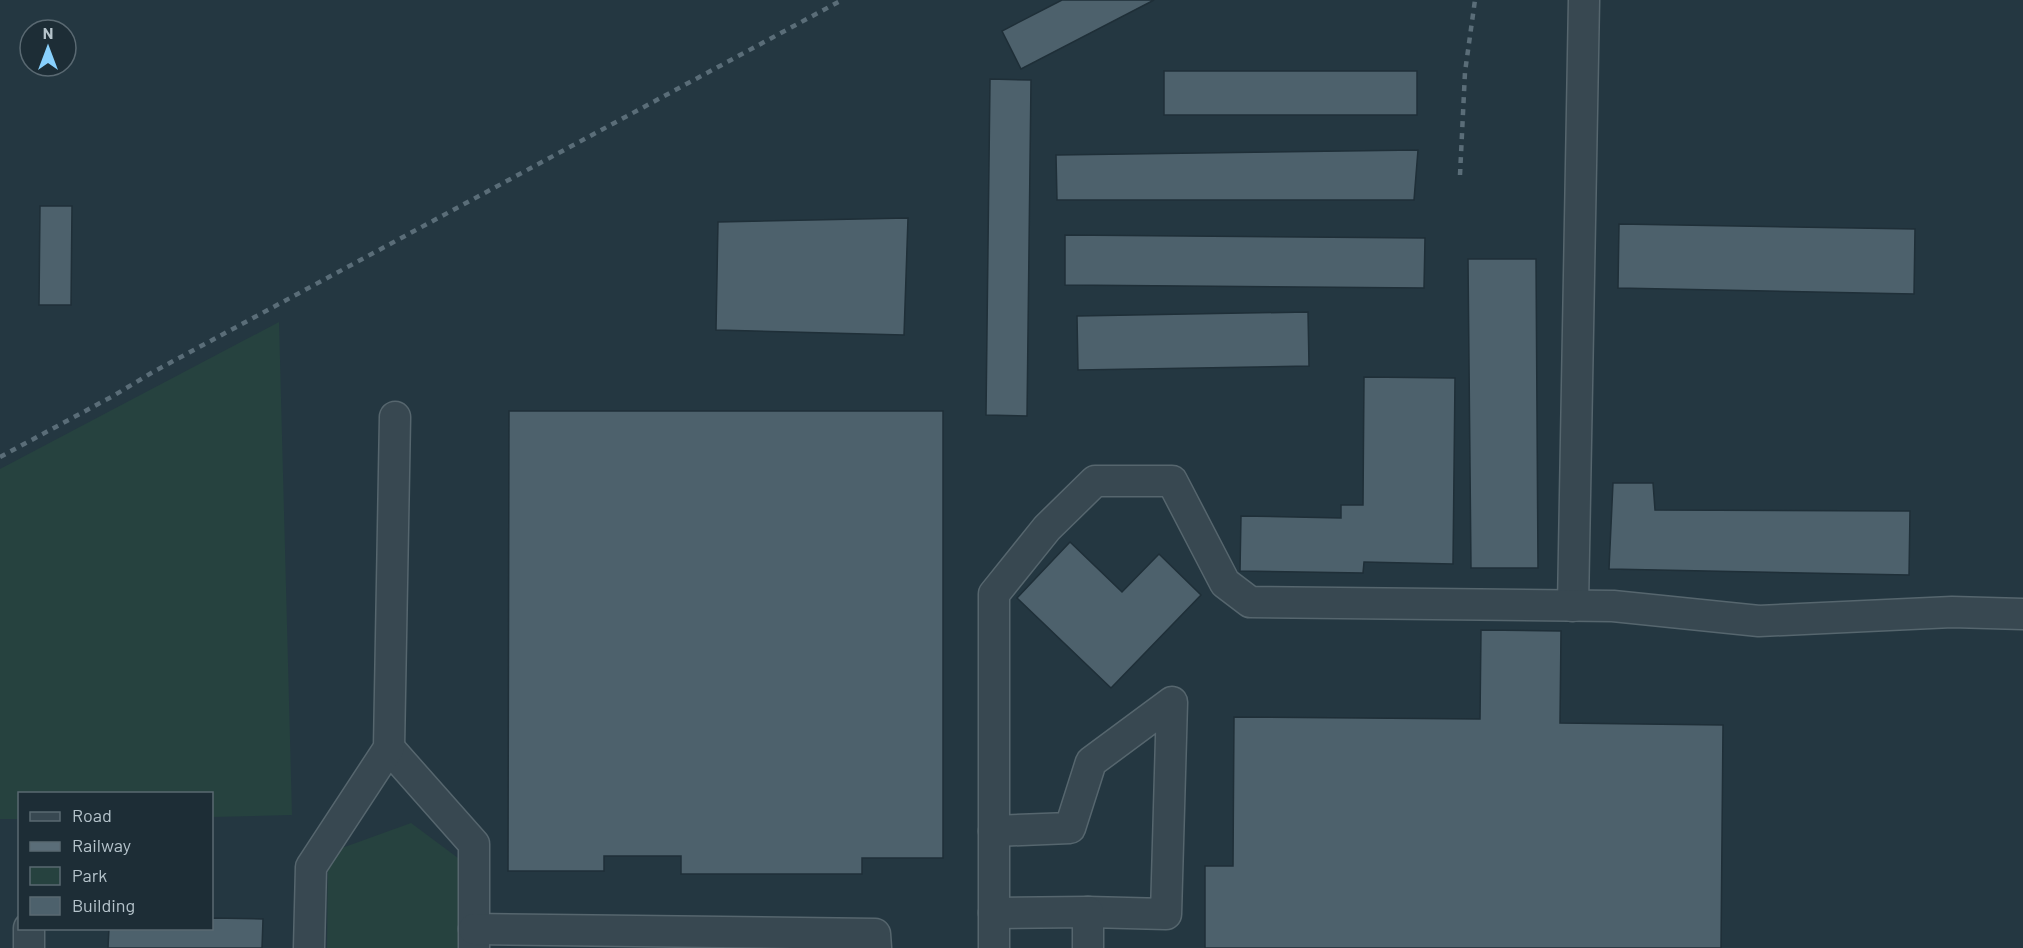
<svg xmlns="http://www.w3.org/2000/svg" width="2023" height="948" font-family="Barlow,sans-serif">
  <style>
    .green { fill: #26423f }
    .building { fill: #4d616c; stroke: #1f2f38; stroke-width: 1.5 }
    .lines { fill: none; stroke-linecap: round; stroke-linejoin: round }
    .minor-casing { stroke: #56666e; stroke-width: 33 }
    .minor { stroke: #384851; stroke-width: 30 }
    .rail { stroke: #5a6d78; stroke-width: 4.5; stroke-dasharray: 6 6; stroke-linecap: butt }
  </style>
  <rect width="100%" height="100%" fill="#243741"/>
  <g class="green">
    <path d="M279 322 292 815 212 817V794H20L19 819H0V469Z"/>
    <path d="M411 823 466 864 468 948H327L328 853Z"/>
  </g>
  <g class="building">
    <path d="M1062 0H1154L1021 69 1002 31Z"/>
    <rect x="1164" y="71" width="253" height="44"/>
    <path d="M990 79 1031 80 1027 416 986 415Z"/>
    <path d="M1418 150 1414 200H1057L1056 155Z"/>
    <path d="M40 206H72L71 305H39Z"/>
    <path d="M908 218 904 335 716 330 718 222Z"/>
    <path d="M1619 224 1915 229 1914 294 1618 288Z"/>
    <path d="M1065 235 1425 238 1424 288 1065 285Z"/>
    <path d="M1468 259H1536L1538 568H1471Z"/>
    <path d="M1308 312 1309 366 1078 370 1077 316Z"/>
    <path d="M1364 377 1455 378 1453 564 1364 562 1363 573 1240 571 1241 516 1341 518V505H1363Z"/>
    <path d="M509 411H943V858H862V874H681V856H604V871H508Z"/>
    <path d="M1613 483H1653L1655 510 1910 511 1909 575 1609 569Z"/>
    <path d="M1070 542 1122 592 1159 554 1201 595 1111 688 1017 598Z"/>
    <path d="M1481 630 1561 631 1560 723 1723 725 1721 948H1205V866H1233L1234 717 1480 719Z"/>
    <path d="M212 918 263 919 262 948H108L109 928H212Z"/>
  </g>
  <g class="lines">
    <g class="minor-casing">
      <g id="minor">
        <path d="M1573 606 1584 0"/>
        <path d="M389 748 474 844V948"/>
        <path d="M994 831 1070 828 1091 762 1172 702 1166 914 1088 912"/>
        <path d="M994 913 1088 912V948"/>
        <path d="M29 928V948"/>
        <path d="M474 929 875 934 876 948"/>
        <path d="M309 948 311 867 389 748 395 417"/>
        <path d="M994 948V594L1047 528 1095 481H1172L1225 583 1250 602 1613 606 1759 621 1952 612 2023 614"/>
      </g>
    </g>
    <use href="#minor" class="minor"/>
    <g class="rail">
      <path d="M1460 175 1465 72 1475 0"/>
      <path d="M0 457 113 396 153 372 842 0"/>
    </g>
  </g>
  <rect x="18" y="792" width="195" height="138" fill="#1d2d36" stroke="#5a6972" stroke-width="1.5"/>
  <rect x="30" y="812" width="30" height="9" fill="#384851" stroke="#5a6972" stroke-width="1.5"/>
  <text x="72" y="822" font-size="18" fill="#b5c3cb">Road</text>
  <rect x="30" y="842" width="30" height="9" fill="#5a6d78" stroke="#5a6972" stroke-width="1.5"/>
  <text x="72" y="852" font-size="18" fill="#b5c3cb">Railway</text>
  <rect x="30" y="867" width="30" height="18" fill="#26423f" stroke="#5a6972" stroke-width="1.5"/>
  <text x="72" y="882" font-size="18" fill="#b5c3cb">Park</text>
  <rect x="30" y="897" width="30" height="18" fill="#4d616c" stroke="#5a6972" stroke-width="1.5"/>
  <text x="72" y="912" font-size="18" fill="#b5c3cb">Building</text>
  <g transform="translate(48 48)"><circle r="28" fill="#1d2d36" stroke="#5a6972" stroke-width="1.5"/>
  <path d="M0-4.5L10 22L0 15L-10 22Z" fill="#88d0fd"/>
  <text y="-9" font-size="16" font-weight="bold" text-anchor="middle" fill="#b5c3cb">N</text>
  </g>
</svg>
